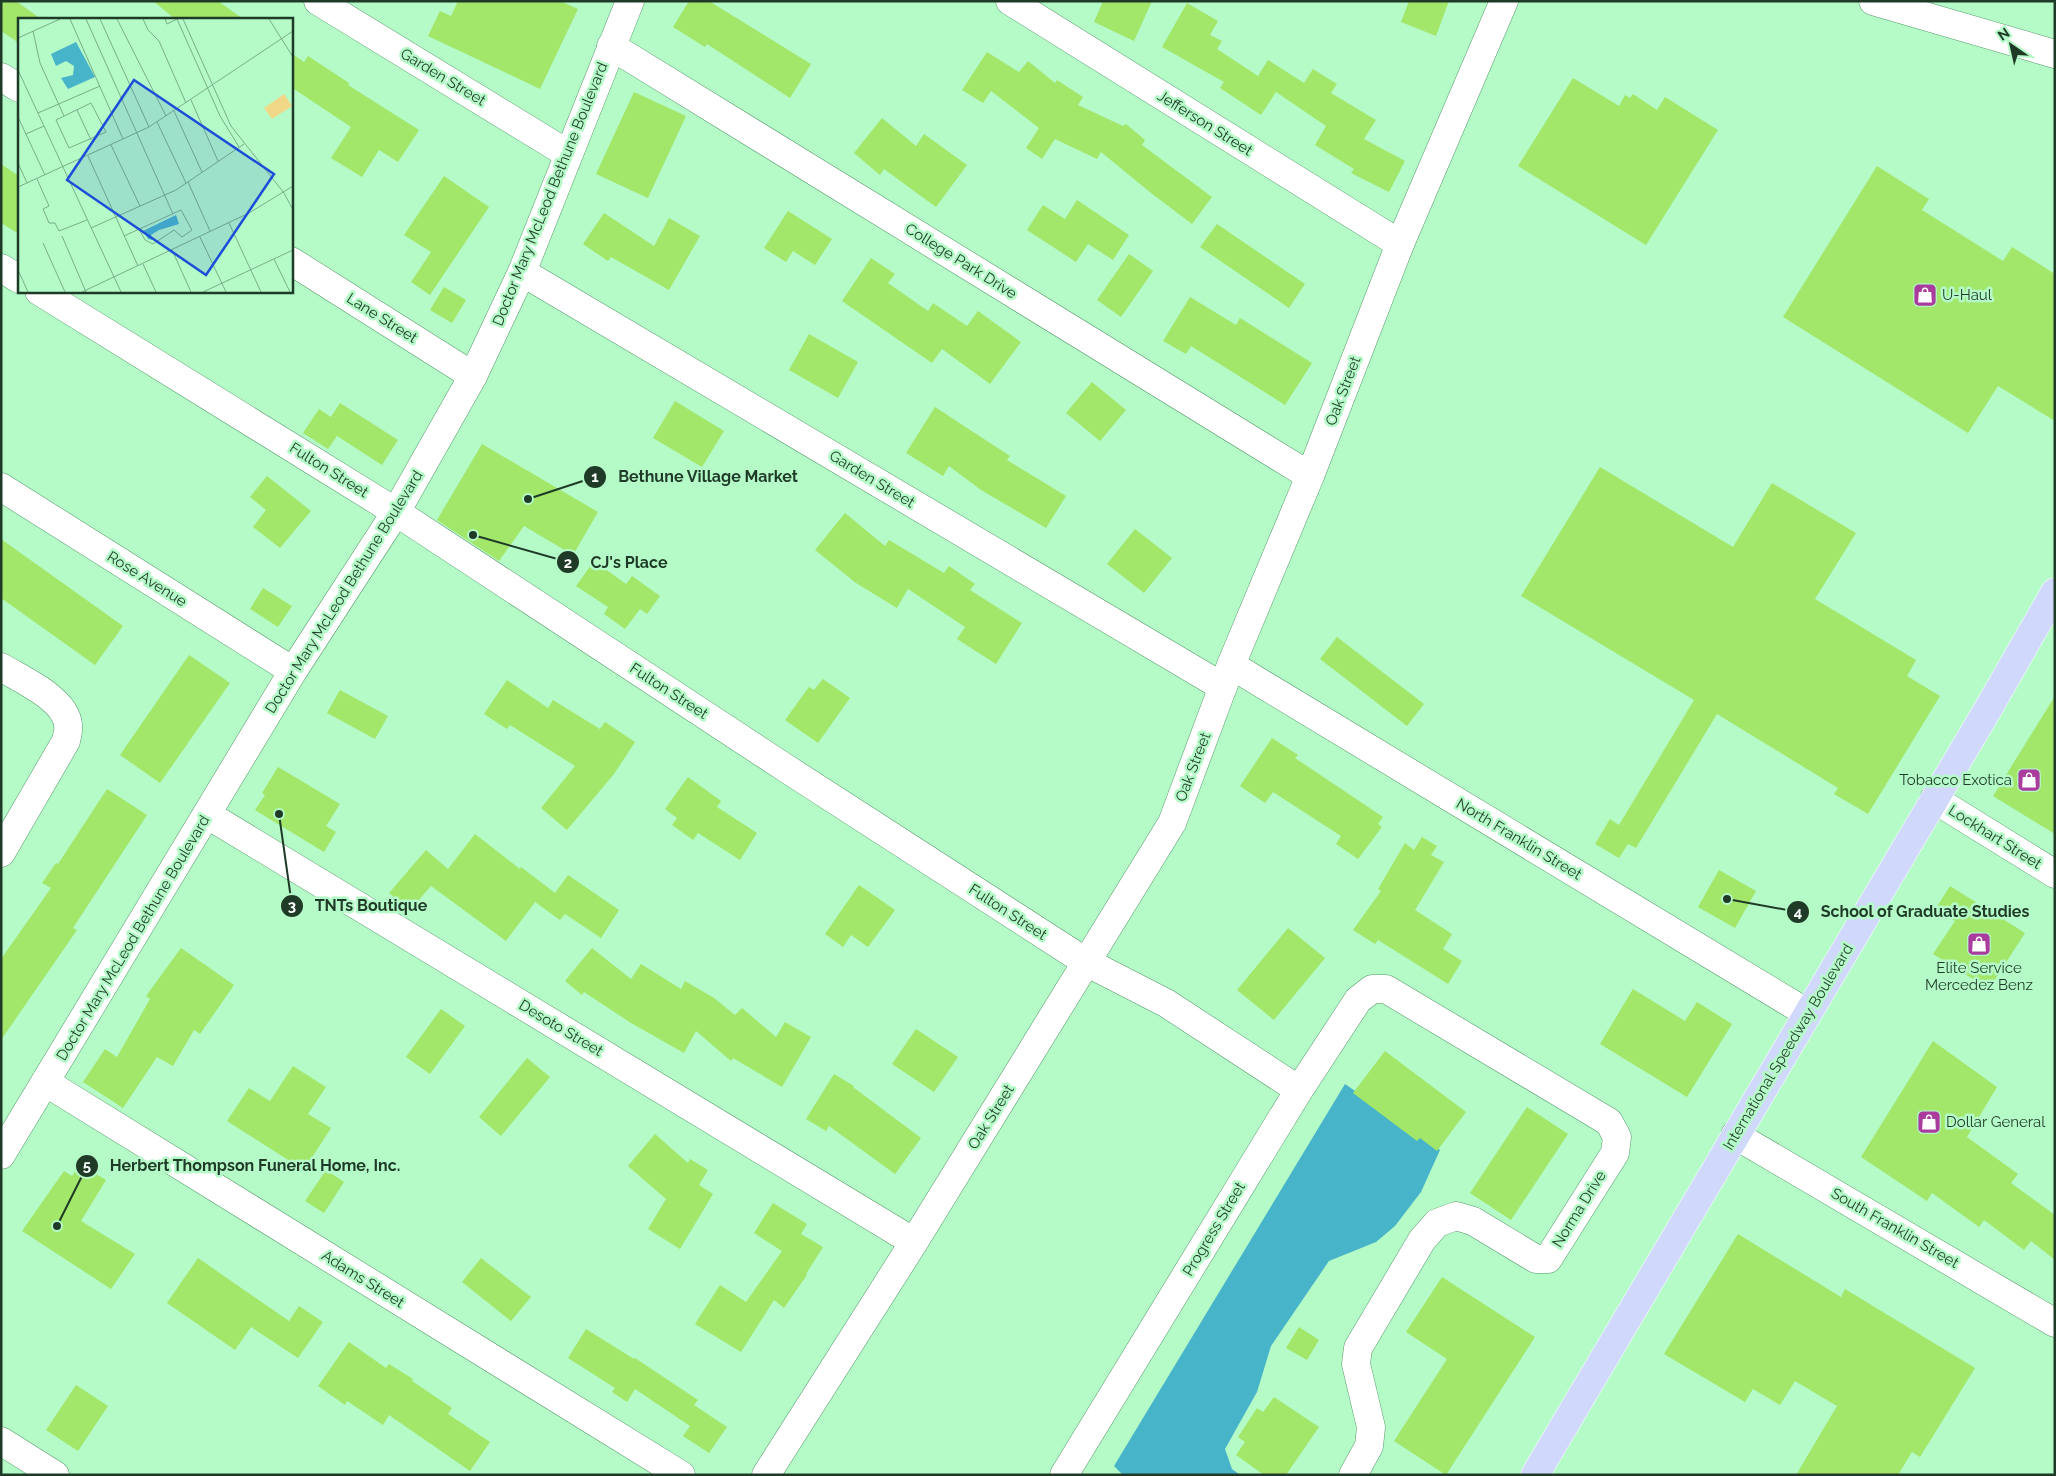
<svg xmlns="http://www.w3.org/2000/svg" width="2056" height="1476" font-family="Raleway,sans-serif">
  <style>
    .water { fill: #47b4c9 }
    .building { fill: #a2e66a }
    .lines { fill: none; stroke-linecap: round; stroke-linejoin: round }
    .minor-casing { stroke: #56996b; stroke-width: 29 }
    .major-casing { stroke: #fff; stroke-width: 29 }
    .minor { stroke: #fff; stroke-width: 28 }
    .major { stroke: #d0d9fb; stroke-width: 28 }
    .labels { text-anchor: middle; stroke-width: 5; stroke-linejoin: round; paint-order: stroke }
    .street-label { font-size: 15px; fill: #1f3b28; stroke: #b5fbc8 }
    .poi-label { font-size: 15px; fill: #1f3b28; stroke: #b5fbc8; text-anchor: start }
    .inset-road { fill: none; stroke: #79ae88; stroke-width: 1 }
    .view { fill: #1d4ed8; fill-opacity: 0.15; stroke: #1d4ed8; stroke-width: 2.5 }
    .inset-edge { fill: none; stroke: #1f3b28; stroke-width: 2.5 }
    .leader { fill: none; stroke: #1f3b28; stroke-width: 2 }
    .callout-dot { fill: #1f3b28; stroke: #b5fbc8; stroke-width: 2 }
    .mark-label { font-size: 15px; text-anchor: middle; font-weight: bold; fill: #fff }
    .callout-label { font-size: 16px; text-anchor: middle; font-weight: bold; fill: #1f3b28; stroke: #b5fbc8; stroke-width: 5; stroke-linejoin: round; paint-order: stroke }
  </style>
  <rect width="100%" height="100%" fill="#b5fbc8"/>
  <path class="water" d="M1345 1084 1440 1150 1421 1192 1395 1226 1376 1242 1329 1261 1271 1346 1257 1392 1225 1449 1232 1469 1240 1475H1123L1114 1466Z"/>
  <g class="building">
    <path d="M1 1H16L41 19H19V43L1 31Z"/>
    <path d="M153 1H218L243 19H175Z"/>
    <path d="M458 1H560L578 9 540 89 428 36 440 11 451 16Z"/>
    <path d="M689 1H709L811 64 790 98 707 44 705 47 673 27Z"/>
    <path d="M1103 1H1152L1134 41 1094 22Z"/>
    <path d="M1409 1H1449L1436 36 1401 22Z"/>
    <path d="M1187 3 1218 21 1210 35 1222 41 1217 49 1258 76 1268 60 1304 83 1313 69 1337 84 1331 93 1376 120 1364 139 1405 161 1389 192 1351 173 1354 169 1315 145 1326 126 1276 92 1261 115 1220 88 1224 82 1162 47Z"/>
    <path d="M987 52 1019 72 1028 61 1055 83 1057 80 1083 97 1078 105 1123 126 1126 124 1145 140 1142 145 1212 197 1192 224 1151 193 1101 152 1097 159 1055 139 1042 159 1026 148 1039 128 991 91 983 103 962 90Z"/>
    <path d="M291 53 304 62 308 56 349 83 348 85 419 130 398 162 379 150 362 177 331 158 351 127 291 87Z"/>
    <path d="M1573 78 1619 106 1625 95 1630 98 1633 94 1657 110 1665 97 1718 130 1646 245 1518 166Z"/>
    <path d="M634 92 686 116 648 198 596 174Z"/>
    <path d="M882 118 916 146 924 134 967 165 936 207 884 169 880 175 854 153Z"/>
    <path d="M1 164 19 176V234L1 223Z"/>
    <path d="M1877 166 1929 199 1922 210 2003 261 2012 247 2055 274V421L1998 386 1968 433 1783 317Z"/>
    <path d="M444 176 489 207 430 295 411 282 431 252 404 235Z"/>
    <path d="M1077 200 1129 235 1113 260 1088 244 1076 262 1027 230 1043 205 1065 219Z"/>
    <path d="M788 211 832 239 815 265 793 251 786 262 764 248Z"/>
    <path d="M604 213 654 246 669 218 700 236 669 290 611 257 608 261 583 244Z"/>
    <path d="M1217 224 1305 284 1289 308 1200 247Z"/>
    <path d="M1129 254 1153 271 1121 317 1097 300Z"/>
    <path d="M871 258 895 274 888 283 928 311 933 303 967 326 978 311 1021 342 990 384 942 349 932 363 842 301Z"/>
    <path d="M444 287 466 300 452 323 430 310Z"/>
    <path d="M1190 297 1236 325 1240 318 1312 363 1285 405 1191 346 1186 354 1163 341Z"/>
    <path d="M809 334 858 362 838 398 789 370Z"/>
    <path d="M1092 382 1126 410 1100 441 1066 413Z"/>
    <path d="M675 401 724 431 702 467 653 438Z"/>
    <path d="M340 403 398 440 382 465 337 436 328 449 303 433 319 409 331 417Z"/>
    <path d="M935 407 1010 456 1007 460 1066 496 1046 528 981 490 949 466 943 476 906 453Z"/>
    <path d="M482 444 598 512 573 555 524 526 499 561 437 520Z"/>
    <path d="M1600 467 1733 547 1772 483 1856 533 1815 599 1916 660 1907 676 1940 696 1868 814 1834 794 1838 788 1717 714 1636 848 1628 844 1619 858 1595 844 1610 819 1619 825 1694 700 1521 596Z"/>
    <path d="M267 476 311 511 280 548 253 527 266 510 250 497Z"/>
    <path d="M845 513 885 546 889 540 944 573 949 566 975 584 970 590 1022 623 996 664 957 639 965 627 908 589 897 608 856 583 815 550Z"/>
    <path d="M1135 529 1172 558 1144 593 1107 564Z"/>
    <path d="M1 539 123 626 95 665 1 598Z"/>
    <path d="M594 561 626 584 632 576 660 596 647 614 640 609 625 629 604 614 608 607 576 586Z"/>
    <path d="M263 588 292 606 278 627 250 609Z"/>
    <path d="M1337 637 1424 704 1407 726 1320 659Z"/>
    <path d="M189 655 230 683 160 783 120 755Z"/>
    <path d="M823 679 850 698 818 743 785 720 809 687 814 690Z"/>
    <path d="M507 680 548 708 553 700 600 729 605 722 635 742 614 774 567 830 541 808 575 766 510 725 507 729 484 714Z"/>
    <path d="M340 690 388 716 375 739 327 713Z"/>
    <path d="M2055 696V834L1993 796Z"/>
    <path d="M1272 738 1298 755 1295 758 1383 817 1378 824 1382 827 1358 859 1336 844 1341 836 1273 792 1265 803 1240 786Z"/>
    <path d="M278 767 340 804 326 826 336 832 324 852 255 810 265 795 262 793Z"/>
    <path d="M688 777 721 801 717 807 757 833 740 860 698 833 693 840 672 825 677 818 665 809Z"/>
    <path d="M107 789 147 815 73 928 77 930 1 1040V959L51 888 42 883 56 863 58 864Z"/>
    <path d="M475 834 520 869 521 867 555 893 568 875 619 910 601 938 565 914 560 920 535 902 506 941 431 886 410 910 389 893 426 850 448 869Z"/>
    <path d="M1422 837 1437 846 1431 855 1444 862 1415 910 1452 934 1443 949 1462 961 1448 984 1378 940 1375 944 1353 930 1381 891 1378 889 1405 843 1414 850Z"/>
    <path d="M1719 870 1756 891 1735 928 1698 907Z"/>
    <path d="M859 885 895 910 868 947 851 935 843 947 825 934Z"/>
    <path d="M1950 886 2025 933 1989 989 1933 954 1955 921 1936 908Z"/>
    <path d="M1288 928 1325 958 1274 1020 1237 990Z"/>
    <path d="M181 948 234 985 200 1034 194 1030 173 1066 157 1057 123 1108 83 1082 105 1049 117 1057 150 999 146 996Z"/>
    <path d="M592 948 631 979 641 964 681 989 685 981 714 998 735 1015 742 1008 776 1037 785 1022 811 1037 782 1087 733 1058 731 1061 696 1031 684 1053 631 1023 584 992 582 995 565 981Z"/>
    <path d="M1633 989 1685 1021 1697 1002 1732 1024 1687 1097 1600 1044Z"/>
    <path d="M441 1009 465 1026 430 1074 406 1057Z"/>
    <path d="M916 1029 958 1057 934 1092 892 1064Z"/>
    <path d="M1933 1041 1997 1087 1967 1137 2018 1174 2011 1183 2055 1215V1260L2031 1241 2024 1250 1984 1220 1979 1227 1932 1193 1927 1201 1861 1157Z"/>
    <path d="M1385 1051 1466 1112 1437 1151 1420 1138 1417 1141 1353 1093Z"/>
    <path d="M527 1058 550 1077 501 1136 479 1117Z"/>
    <path d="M293 1066 326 1087 308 1114 331 1128 304 1170 227 1121 249 1088 270 1101Z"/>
    <path d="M834 1074 854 1086 853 1087 921 1138 895 1174 829 1126 826 1131 806 1119Z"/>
    <path d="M1527 1107 1568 1134 1511 1220 1470 1193Z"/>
    <path d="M655 1134 688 1163 690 1159 708 1170 699 1185 713 1194 680 1249 648 1229 666 1199 628 1166Z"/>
    <path d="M80 1164 106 1180 81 1221 135 1254 111 1289 22 1231 64 1171 72 1176Z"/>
    <path d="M326 1170 344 1182 324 1213 305 1201Z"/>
    <path d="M773 1203 807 1224 801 1234 823 1247 806 1274 807 1275 784 1308 774 1300 741 1352 695 1324 720 1285 746 1302 782 1251 754 1233Z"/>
    <path d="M1738 1234 1841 1297 1845 1289 1975 1368 1920 1457 1912 1452 1898 1475H1796L1837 1406 1795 1381 1780 1405 1753 1389 1745 1402 1664 1354Z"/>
    <path d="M198 1258 289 1321 299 1306 323 1322 298 1358 251 1327 235 1350 167 1303Z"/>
    <path d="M481 1258 531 1297 511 1321 462 1282Z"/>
    <path d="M1442 1277 1535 1337 1446 1475 1394 1441 1447 1359 1406 1332Z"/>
    <path d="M1299 1327 1319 1340 1307 1360 1286 1348Z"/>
    <path d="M586 1329 634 1359 635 1358 698 1400 694 1405 727 1427 709 1453 683 1436 690 1426 635 1389 627 1402 612 1392 615 1388 568 1358Z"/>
    <path d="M349 1342 386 1368 389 1364 413 1379 412 1381 452 1408 448 1414 490 1442 470 1471 389 1415 383 1425 347 1401 345 1405 318 1386Z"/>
    <path d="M76 1385 108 1406 78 1451 46 1430Z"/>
    <path d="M1274 1397 1319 1427 1286 1475H1264L1236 1455 1245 1442 1238 1437 1257 1408 1263 1412Z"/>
  </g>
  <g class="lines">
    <g class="minor-casing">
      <g id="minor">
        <path d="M318 1 568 154"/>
        <path d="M1010 1 1400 244"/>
        <path d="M1873 1 2055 54"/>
        <path d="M611 46 1310 476"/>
        <path d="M1 77 19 88"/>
        <path d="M291 261 473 376"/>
        <path d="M1 268 19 279"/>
        <path d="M522 272 1223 687"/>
        <path d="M39 291 396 512 784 767 1086 962 1166 1003 1299 1090"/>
        <path d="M1 487 293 671"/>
        <path d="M1231 665 1807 1013"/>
        <path d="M1 667C22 680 66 699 68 725 69 730 67 736 66 741L1 853"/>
        <path d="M1934 799 2055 874"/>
        <path d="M208 815 914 1242"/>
        <path d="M45 1082 681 1475"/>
        <path d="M1735 1135 2055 1323"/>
        <path d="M1 1155 293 671 396 512 473 376 522 272 630 1"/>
        <path d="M1 1441 55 1475"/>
        <path d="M766 1475 914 1242 1172 823 1231 665 1310 476 1400 244 1504 1"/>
        <path d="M1064 1475 1299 1090 1358 1000 1372 989H1386L1609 1122 1617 1137 1615 1153 1548 1259H1536L1473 1221 1456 1216 1437 1223 1422 1240 1358 1348 1356 1364 1371 1427 1369 1446 1353 1475"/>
      </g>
    </g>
    <g class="major-casing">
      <path id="major" d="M1535 1475 1988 709 2055 592"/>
    </g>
    <use href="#minor" class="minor"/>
    <use href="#major" class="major"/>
  </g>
  <defs>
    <g id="shop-square" transform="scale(1.25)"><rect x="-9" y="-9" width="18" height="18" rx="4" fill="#a93c9c" stroke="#b5fbc8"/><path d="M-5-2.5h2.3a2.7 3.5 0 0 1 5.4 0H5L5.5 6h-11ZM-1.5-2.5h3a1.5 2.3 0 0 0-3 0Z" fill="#fff"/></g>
  </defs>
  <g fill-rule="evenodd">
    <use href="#shop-square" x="1925" y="295"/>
    <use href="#shop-square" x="2029" y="780"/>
    <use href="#shop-square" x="1979" y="944"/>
    <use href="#shop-square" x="1929" y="1122"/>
  </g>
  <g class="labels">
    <g class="street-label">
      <text transform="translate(443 77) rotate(31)" y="5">Garden Street</text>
      <text transform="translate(1205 123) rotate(32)" y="5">Jefferson Street</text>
      <text transform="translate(550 194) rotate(-68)" y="5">Doctor Mary McLeod Bethune Boulevard</text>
      <text transform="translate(961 261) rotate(32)" y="5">College Park Drive</text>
      <text transform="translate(382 318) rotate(32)" y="5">Lane Street</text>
      <text transform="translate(1343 391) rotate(-69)" y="5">Oak Street</text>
      <text transform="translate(329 470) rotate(32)" y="5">Fulton Street</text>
      <text transform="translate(872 479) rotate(31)" y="5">Garden Street</text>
      <text transform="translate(147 579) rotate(32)" y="5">Rose Avenue</text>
      <text transform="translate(344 592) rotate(-58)" y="5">Doctor Mary McLeod Bethune Boulevard</text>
      <text transform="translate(669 691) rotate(33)" y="5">Fulton Street</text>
      <text transform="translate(1193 767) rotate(-69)" y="5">Oak Street</text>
      <text transform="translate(1995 837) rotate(32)" y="5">Lockhart Street</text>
      <text transform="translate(1519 839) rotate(31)" y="5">North Franklin Street</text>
      <text transform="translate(1008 912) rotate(33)" y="5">Fulton Street</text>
      <text transform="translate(133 938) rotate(-59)" y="5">Doctor Mary McLeod Bethune Boulevard</text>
      <text transform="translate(561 1028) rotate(31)" y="5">Desoto Street</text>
      <text transform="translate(1788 1047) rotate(-59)" y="5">International Speedway Boulevard</text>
      <text transform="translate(991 1117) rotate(-58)" y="5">Oak Street</text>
      <text transform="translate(1579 1209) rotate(-58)" y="5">Norma Drive</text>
      <text transform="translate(1895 1228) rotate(30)" y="5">South Franklin Street</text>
      <text transform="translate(1214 1229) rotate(-59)" y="5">Progress Street</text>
      <text transform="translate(363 1279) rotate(32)" y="5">Adams Street</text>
    </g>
    <g class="poi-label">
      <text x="1942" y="300">U-Haul</text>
      <text x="2012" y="785" text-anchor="end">Tobacco Exotica</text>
      <text x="1979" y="973" text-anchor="middle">Elite Service<tspan x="1979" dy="17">Mercedez Benz</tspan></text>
      <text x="1946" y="1127">Dollar General</text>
    </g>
  </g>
  <g transform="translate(18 18)">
    <rect width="275" height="275" fill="#b5fbc8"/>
    <path d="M266 76 274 88 254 101 246 90Z" fill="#f1d889"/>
    <path d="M58 24 77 59 50 71 43 60 55 57 56 48 48 43 38 48 33 36ZM158 197 161 206 141 212 133 217 134 222 130 221 125 213Z" fill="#47b4c9"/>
    <path class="inset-road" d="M52 1 105 121M68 1 155 196M82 1 131 109M99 1 148 98M125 1 130 12 141 23 168 85M147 1 149 6 159 1M159 1 202 98 221 129M165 1 213 108 266 175 275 192M251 1 275 39M15 13 22 45 46 98M0 20 42 1M0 52 103 274M173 82 200 143M73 85 88 114 51 130 38 102ZM59 92 73 122M156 93 184 154M20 95 82 68M0 99 27 157M139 104 168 165M8 116 26 108M93 127 122 188M70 138 120 248M0 145 9 165M19 161 31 188 25 191 31 205H37L41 213 69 202M170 164 192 213M0 169 131 109 275 13M211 205 243 274M73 210 158 172 226 126M44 218 68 274M106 218 163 192 174 212 164 219 156 212 135 226 127 222 121 211M182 219 208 274M25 225 47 274M154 232 173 274M256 241 272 274M125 246 138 274M0 252 10 274M64 274 231 195 275 168M185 274 275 232"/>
    <path class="view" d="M116 62 256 156 188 257 49 162Z"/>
    <rect width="275" height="275" class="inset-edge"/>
  </g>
  <path class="leader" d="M528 499L595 477M473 535L568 562M279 814L292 906M1727 899L1798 912M57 1226L87 1166"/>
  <g class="callout-dot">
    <circle cx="528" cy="499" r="5"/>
    <circle cx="473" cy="535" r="5"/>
    <circle cx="279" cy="814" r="5"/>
    <circle cx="1727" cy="899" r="5"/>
    <circle cx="57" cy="1226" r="5"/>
    <circle cx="595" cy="477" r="12"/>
    <circle cx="568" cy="562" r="12"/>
    <circle cx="292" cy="906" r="12"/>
    <circle cx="1798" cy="912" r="12"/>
    <circle cx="87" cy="1166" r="12"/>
  </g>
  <g class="mark-label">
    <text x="595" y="482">1</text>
    <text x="568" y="568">2</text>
    <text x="292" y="911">3</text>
    <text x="1798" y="917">4</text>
    <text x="87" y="1171">5</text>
  </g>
  <g class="callout-label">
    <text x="708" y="482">Bethune Village Market</text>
    <text x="629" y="568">CJ's Place</text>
    <text x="371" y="911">TNTs Boutique</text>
    <text x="1925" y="917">School of Graduate Studies</text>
    <text x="255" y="1171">Herbert Thompson Funeral Home, Inc.</text>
  </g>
  <rect width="2056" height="1476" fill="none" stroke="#1f3b28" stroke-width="5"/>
  <g transform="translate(2011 45) rotate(326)" stroke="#b5fbc8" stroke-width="4" paint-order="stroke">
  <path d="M0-4L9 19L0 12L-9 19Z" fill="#1f3b28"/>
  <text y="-8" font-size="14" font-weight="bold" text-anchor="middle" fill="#1f3b28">N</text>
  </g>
</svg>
